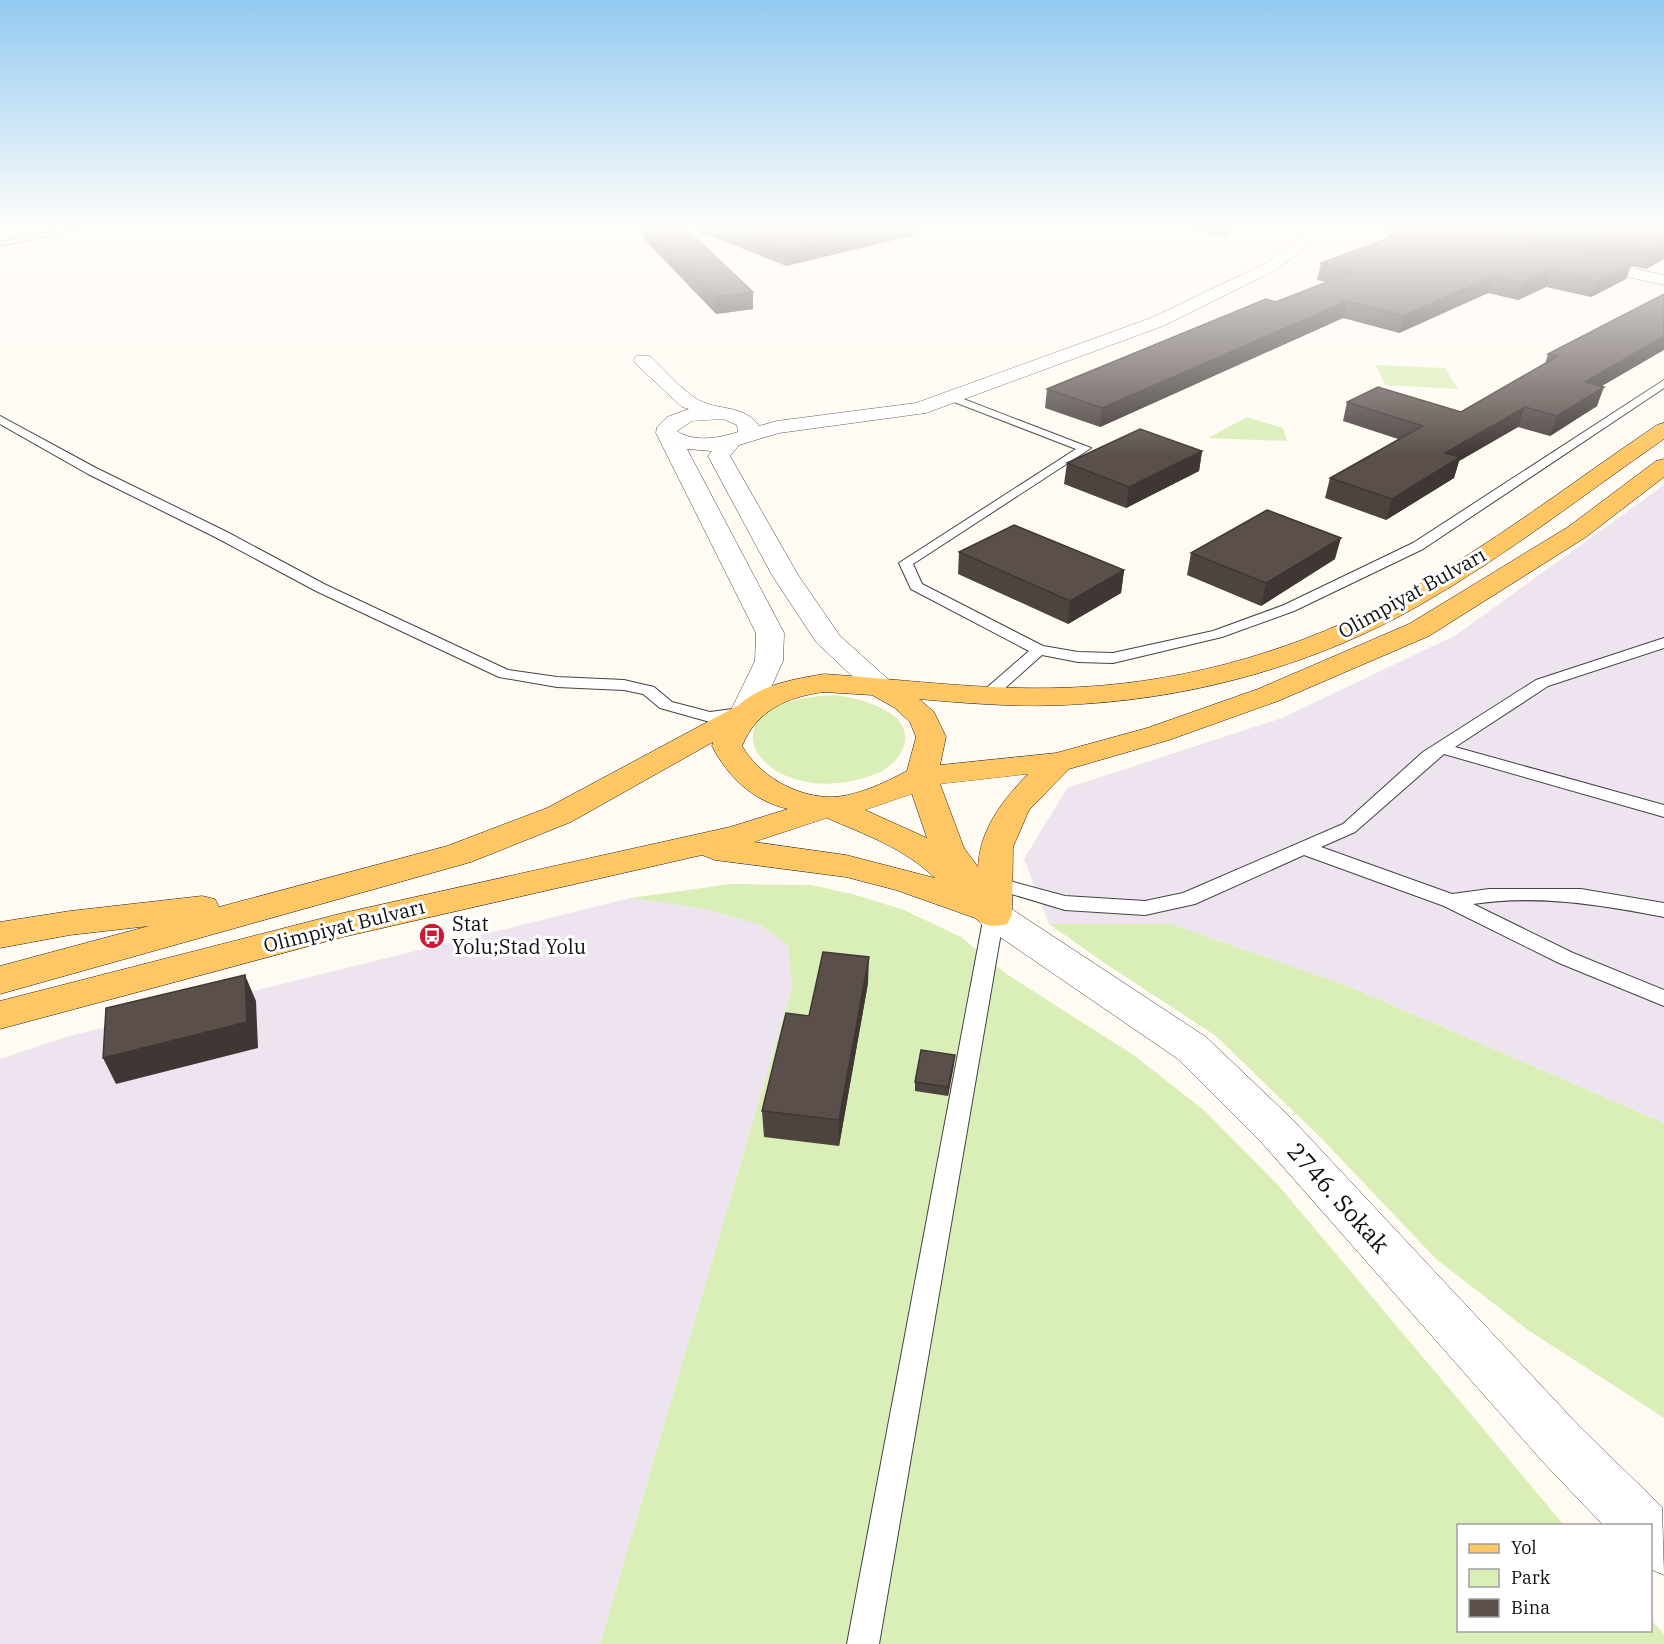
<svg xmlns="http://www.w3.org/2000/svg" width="1664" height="1644" font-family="'IBM Plex Serif',serif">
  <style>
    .industrial { fill: #ede4ef }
    .green { fill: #daeeb7 }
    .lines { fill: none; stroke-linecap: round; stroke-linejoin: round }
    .lane-casing { stroke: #434343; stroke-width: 2 }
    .street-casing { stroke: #434343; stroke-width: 1 }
    .primary-casing { stroke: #212121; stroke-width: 1 }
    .lane { fill: #fff; fill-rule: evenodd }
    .street { fill: #fff; fill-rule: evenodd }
    .primary { fill: #ffc763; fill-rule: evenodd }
    .wall { fill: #4d4440 }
    .shaded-wall { fill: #3f3734 }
    .building { fill: #5a4f4b; stroke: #3f3734; stroke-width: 1.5 }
    .labels { text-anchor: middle; stroke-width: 6; stroke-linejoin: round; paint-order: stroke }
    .street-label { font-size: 20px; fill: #101010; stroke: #fff }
    .poi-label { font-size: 20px; fill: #101010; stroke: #fff; text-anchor: start }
    .near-street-label { font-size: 24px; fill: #101010; stroke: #fff }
  </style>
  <rect width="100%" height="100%" fill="#fffbf3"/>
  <g class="industrial">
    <path d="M1664 485V1123L1350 987 1171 924H1049L1024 859 1067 788 1282 718 1456 635Z"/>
    <path d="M631 898 705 909 760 925 788 945 792 988 600 1644H0V1059L66 1037Z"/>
  </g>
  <g class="green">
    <path d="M1376 365 1445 368 1458 389 1385 385Z"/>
    <path d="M1247 417 1283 428 1287 441 1208 438Z"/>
    <path d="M834 695C860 698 922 713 901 752 896 761 888 769 878 773 766 819 685 702 834 695Z"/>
    <path d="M730 884 811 885 852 894 904 910 961 937 1005 973 1135 1056 1206 1112 1278 1185 1564 1525 1458 1526V1630H1650L1651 1620 1664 1634V1644H600L792 988 788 945 760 925 705 909 631 898Z"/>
    <path d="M1049 924H1171L1350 987 1664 1123V1418L1528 1330 1436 1259 1322 1139 1216 1036 1106 964Z"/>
  </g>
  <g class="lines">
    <g class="lane-casing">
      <g id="lane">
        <path d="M72 227H87L0 246V242Z"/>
        <path d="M1664 380V388L1423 549 1294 611 1222 637 1113 663 1078 662 1042 655 995 697 989 699 981 694 983 691 1029 651 911 589 899 563 1076 449 949 400V396L953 395 1091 448 913 564 922 584 1043 646 1078 652 1113 653 1213 631 1284 605 1413 543Z"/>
        <path d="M0 416 96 468 227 532 326 585 508 670 557 677 624 680 654 687 672 702 710 712 740 708 748 713 740 718 710 722 660 708 643 694 624 690 557 687 499 677 316 591 217 538 88 474 0 424Z"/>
        <path d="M1664 638V648L1548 686 1455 747 1664 805V817L1444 754 1355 832 1321 847 1452 894 1489 889H1581L1664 903V917C1601 905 1537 894 1473 904L1573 953 1664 990V1006L1559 963 1444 906 1304 855 1195 904 1145 915 1065 910 988 887 985 883 988 879 995 877 1065 896 1145 901 1183 893 1343 824 1423 752 1536 680Z"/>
        <path d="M994 908 1001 910 1004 915 879 1644H847L984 915 987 910Z"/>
      </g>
    </g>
    <g class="street-casing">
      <g id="street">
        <path d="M1315 227H1331L1276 270 1163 326 926 413 779 433 739 445 730 456 798 575 840 636 889 680 893 686 889 692 879 695 869 692 816 642 772 575 708 456 712 451 687 449 784 633 783 661 760 712 755 718 745 721 735 718 730 712 755 661 756 633 656 433 657 427 667 417 689 409 682 407 636 364 634 360 636 356H650C664 369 679 387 695 398 717 412 743 403 759 426L777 421 916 403 1151 318 1264 264ZM723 419 737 425 738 432C719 438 695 443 677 431L692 421Z"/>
        <path d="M1586 258 1664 275V285L1580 266 1578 263 1580 260Z"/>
        <path d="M994 903 1007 906 1206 1037 1292 1119 1579 1426 1662 1507 1664 1575 1650 1569V1526H1604L1543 1462 1262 1143 1178 1059 981 924 976 915 981 906Z"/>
      </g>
    </g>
    <g class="primary-casing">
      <path id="primary" d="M1664 423V439C1583 495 1506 556 1420 605 1319 663 1199 697 1082 704 1028 708 973 704 919 699L934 712 946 737 940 765 1056 753 1147 728 1258 689 1409 624 1568 527 1656 461 1664 459V477L1586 537 1429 636 1278 701 1169 740 1069 769 1029 810 1013 847 1012 915 1007 924C994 927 985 927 975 918L896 890 846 877 715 860 702 855 343 937 0 1029V1001L343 913 730 827 788 809C753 801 728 777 712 746L713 742 571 822 471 862 0 994V966L149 926 70 935 0 948V922L70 911 202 896 215 899 219 907 447 846 547 808 739 705C762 684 795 679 824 674 910 680 996 692 1081 687 1192 681 1303 648 1400 595 1491 546 1572 482 1657 425ZM824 692 872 695 895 708 910 722 916 737 907 771C884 783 854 798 827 797 793 795 759 775 742 746 757 710 787 697 824 692ZM1028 774C1002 801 980 829 978 867L964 848 940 784ZM912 794 927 838 865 810ZM827 818C866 835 904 848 935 878L846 855 754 842Z"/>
    </g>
    <use href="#lane" class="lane"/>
    <use href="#street" class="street"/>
    <use href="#primary" class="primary"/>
  </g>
  <g class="wall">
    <path d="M643 227H684L753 309 716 314 644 239Z"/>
    <path d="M688 227H915L914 235 786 266Z"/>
    <path d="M1171 227H1239L1224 236Z"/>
    <path d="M1403 227H1664V259L1646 269 1631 266 1626 279 1591 297 1546 287 1518 300 1488 293 1399 333 1343 318 1100 427 1045 408 1047 389 1326 282 1317 280 1321 263 1387 239 1389 232Z"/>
    <path d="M1664 294 1602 386 1597 406 1550 436 1518 427 1459 461 1454 478 1386 520 1325 498 1330 478 1398 439 1343 421 1347 402 1461 412 1545 364 1548 354Z"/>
    <path d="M1202 451 1199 471 1126 508 1064 484 1067 463Z"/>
    <path d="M959 552 1124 570 1121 593 1068 624 958 574Z"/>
    <path d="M1191 553 1335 559 1261 606 1187 575Z"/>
    <path d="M868 983 839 1146 764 1137 762 1111 809 1016Z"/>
    <path d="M954 1064 948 1096 915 1091V1082Z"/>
  </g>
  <g class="shaded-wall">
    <path d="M890 227H915L914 235 786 266V251Z"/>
    <path d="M1226 227H1239L1224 236Z"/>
    <path d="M1664 244V259L1646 269 1652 250Z"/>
    <path d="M1632 263 1626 279 1591 297 1597 281Z"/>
    <path d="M1552 270 1546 287 1518 300 1523 283Z"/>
    <path d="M1493 276 1488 293 1399 333 1403 316Z"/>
    <path d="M753 292V309L716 314 715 297Z"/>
    <path d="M1347 301 1343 318 1100 427 1102 408Z"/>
    <path d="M1664 336V350L1578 400 1585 382Z"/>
    <path d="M1604 387 1597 406 1550 436 1557 416Z"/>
    <path d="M1525 407 1518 427 1459 461 1454 478 1386 520 1392 499 1445 453Z"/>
    <path d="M1202 451 1199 471 1126 508 1129 487Z"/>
    <path d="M1341 538 1335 559 1261 606 1266 583Z"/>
    <path d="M1124 570 1121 593 1068 624 1070 601Z"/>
    <path d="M869 957 868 983 839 1146V1120Z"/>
    <path d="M245 975 256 1001 258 1048 116 1084 103 1058Z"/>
    <path d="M955 1055 954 1064 948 1096V1087Z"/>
  </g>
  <g class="building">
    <path d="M646 227H684L753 292 715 297Z"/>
    <path d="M723 227H890L786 251Z"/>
    <path d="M1403 227H1464L1632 263 1597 281 1552 270 1523 283 1493 276 1403 316 1347 301 1102 408 1047 389 1266 299 1276 302 1353 272 1321 263 1400 234 1389 232Z"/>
    <path d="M1535 227H1664V244L1652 250Z"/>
    <path d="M1664 294V336L1585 382 1604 387 1557 416 1525 407 1445 453 1460 457 1392 499 1330 478 1423 426 1347 402 1378 387 1461 412 1558 356 1548 354Z"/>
    <path d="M1140 429 1202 451 1129 487 1067 463Z"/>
    <path d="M1267 510 1341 538 1266 583 1191 553Z"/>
    <path d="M1014 525 1124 570 1070 601 959 552Z"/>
    <path d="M823 952 869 957 839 1120 762 1111 786 1013 809 1016Z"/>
    <path d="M245 975 247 1022 103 1058 106 1008Z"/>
    <path d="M921 1050 955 1055 948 1087 915 1082Z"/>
  </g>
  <linearGradient id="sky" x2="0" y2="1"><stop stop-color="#92c9f0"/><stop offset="0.5" stop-color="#fffdfa"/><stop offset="1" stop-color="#fffdfa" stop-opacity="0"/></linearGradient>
  <rect width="1664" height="457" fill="url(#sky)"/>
  <defs>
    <g id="bus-disc" transform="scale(1.35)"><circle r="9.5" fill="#cf1836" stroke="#fff"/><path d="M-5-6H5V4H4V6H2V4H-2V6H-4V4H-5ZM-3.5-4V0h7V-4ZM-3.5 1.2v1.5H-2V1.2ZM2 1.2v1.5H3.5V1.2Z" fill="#fff"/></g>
  </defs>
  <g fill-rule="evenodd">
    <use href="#bus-disc" x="432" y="936"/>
  </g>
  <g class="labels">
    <g class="street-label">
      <text transform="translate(1412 593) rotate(-29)" y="7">Olimpiyat Bulvarı</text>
      <text transform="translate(344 926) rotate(-14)" y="7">Olimpiyat Bulvarı</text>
    </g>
    <g class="poi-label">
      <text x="452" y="931">Stat<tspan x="452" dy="23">Yolu;Stad Yolu</tspan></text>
    </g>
    <g class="near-street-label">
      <text transform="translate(1338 1198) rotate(48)" y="8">2746. Sokak</text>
    </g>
  </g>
  <rect x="1457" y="1524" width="195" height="108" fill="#ffffff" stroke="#9f9f9f" stroke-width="1.5"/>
  <rect x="1469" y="1544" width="30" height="9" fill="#ffc763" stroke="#9f9f9f" stroke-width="1.5"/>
  <text x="1511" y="1554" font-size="18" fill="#101010">Yol</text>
  <rect x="1469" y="1569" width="30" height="18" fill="#daeeb7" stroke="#9f9f9f" stroke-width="1.5"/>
  <text x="1511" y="1584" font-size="18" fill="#101010">Park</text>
  <rect x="1469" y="1599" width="30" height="18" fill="#5a4f4b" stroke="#9f9f9f" stroke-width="1.5"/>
  <text x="1511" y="1614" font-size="18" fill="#101010">Bina</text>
</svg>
